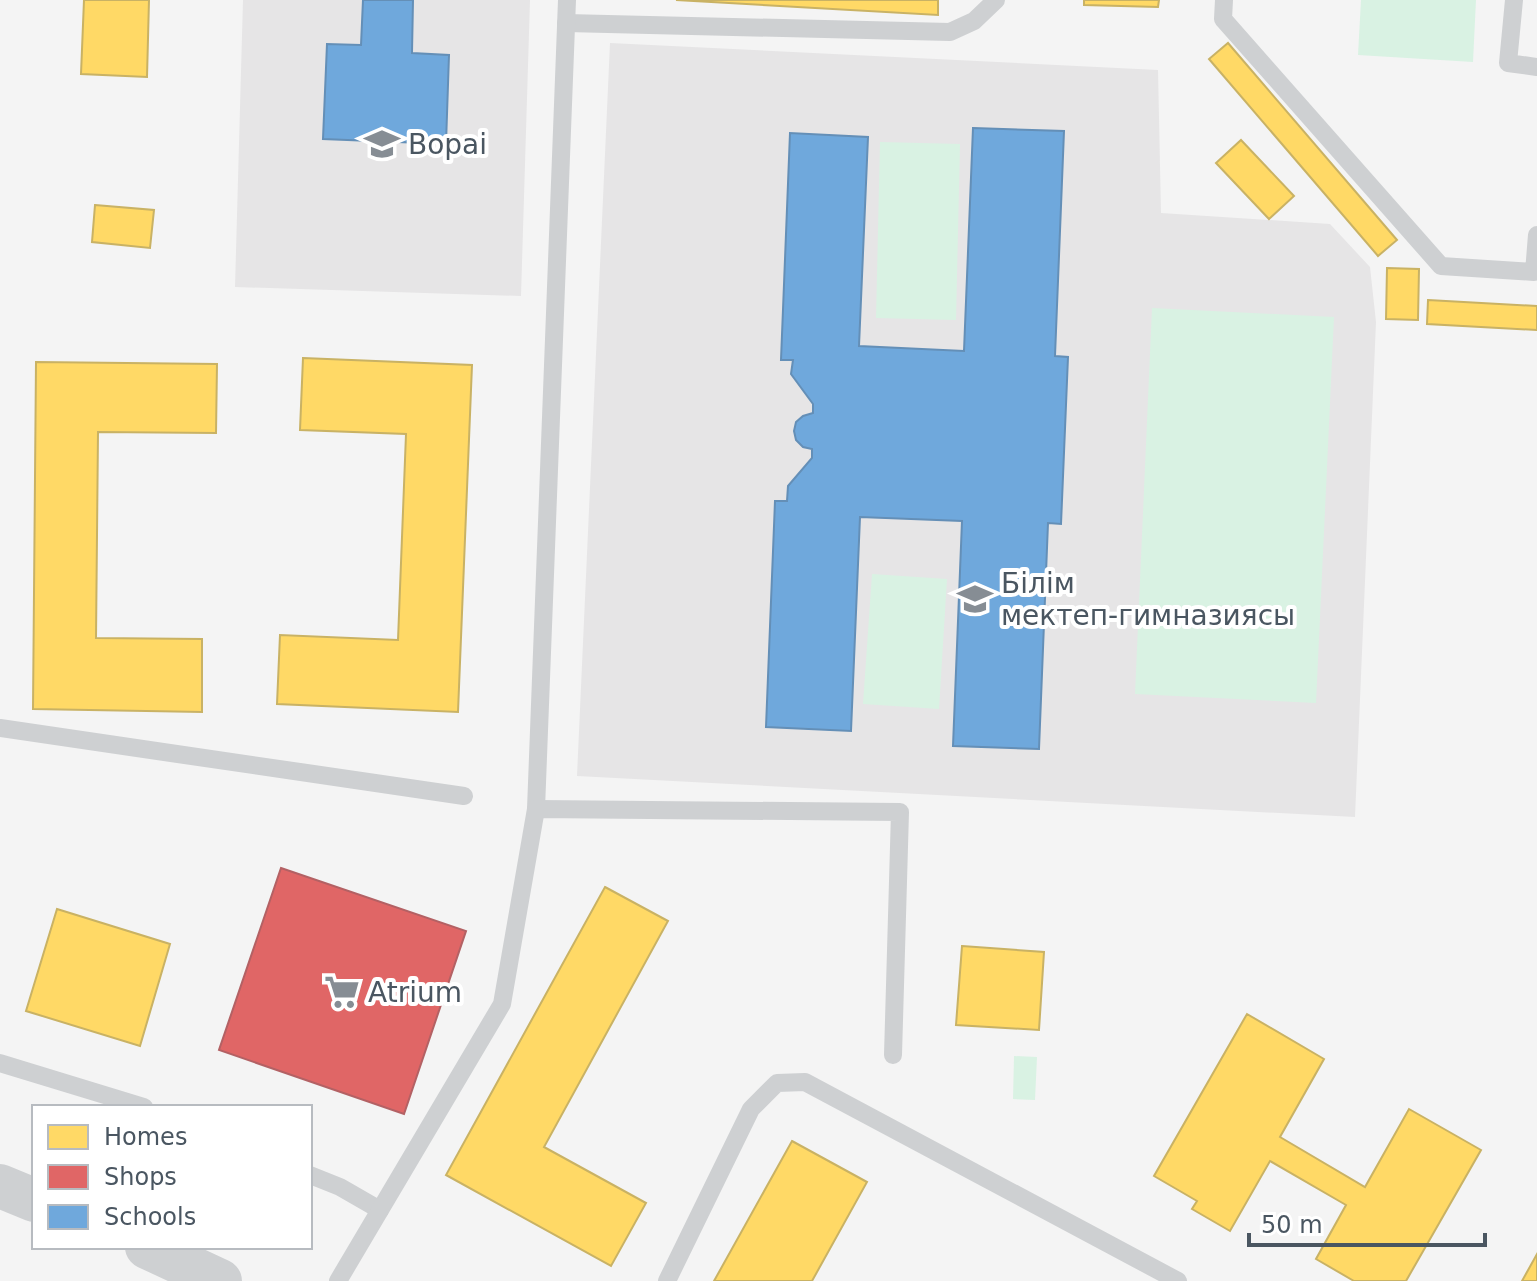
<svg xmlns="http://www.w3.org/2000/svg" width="1537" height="1281" font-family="'DejaVu Sans',sans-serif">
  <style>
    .education { fill: #e6e5e6 }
    .green { fill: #d9f2e3 }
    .homes { fill: #ffd966; stroke: #c9b264; stroke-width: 2 }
    .shops { fill: #e06666; stroke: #b36164; stroke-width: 2 }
    .schools { fill: #6fa8dc; stroke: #648fb7; stroke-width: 2 }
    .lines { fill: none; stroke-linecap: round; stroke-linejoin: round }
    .service { stroke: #ced0d2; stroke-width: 18 }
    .tertiary { stroke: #ced0d2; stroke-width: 44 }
    .labels { text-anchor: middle; stroke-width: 8; stroke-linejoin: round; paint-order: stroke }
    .poi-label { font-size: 28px; fill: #4a5661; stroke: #fff; text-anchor: start }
  </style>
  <rect width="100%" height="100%" fill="#f4f4f4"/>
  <g class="education">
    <path d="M243 0H530L521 296 235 287Z"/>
    <path d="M610 43 1158 70 1161 213 1330 224 1370 267 1376 322 1355 817 577 776Z"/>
  </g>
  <g class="green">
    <path d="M1361 0H1476L1473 62 1358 55Z"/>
    <path d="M880 142 960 144 956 320 876 318Z"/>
    <path d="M1152 308 1334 317 1316 703 1135 694Z"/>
    <path d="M872 574 947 579 939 709 863 704Z"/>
    <path d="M1014 1056 1037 1057 1035 1100 1013 1099Z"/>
  </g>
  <g class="homes">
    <path d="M84 0H149L147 77 81 74Z"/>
    <path d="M676 0H938V15Z"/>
    <path d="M1084 0H1159L1158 7 1084 5Z"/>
    <path d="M1228 43 1397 240 1378 256 1209 59Z"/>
    <path d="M1241 140 1294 196 1269 219 1216 163Z"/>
    <path d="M95 205 154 210 150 248 92 242Z"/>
    <path d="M1387 268 1419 269 1418 320 1386 319Z"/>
    <path d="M1428 300 1537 306V330L1427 324Z"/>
    <path d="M303 358 472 365 458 712 277 704 280 635 398 640 406 434 300 430Z"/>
    <path d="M36 362 217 364 216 433 98 432 96 638 202 639V712L33 709Z"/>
    <path d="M605 887 668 921 544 1147 646 1203 611 1266 446 1175Z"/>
    <path d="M57 909 170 944 140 1046 26 1011Z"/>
    <path d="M962 946 1044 952 1039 1030 956 1025Z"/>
    <path d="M1247 1014 1324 1059 1280 1137 1365 1187 1409 1109 1481 1150 1406 1281H1354L1316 1259 1346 1205 1270 1161 1230 1231 1192 1209 1197 1201 1154 1176Z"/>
    <path d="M792 1141 867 1182 812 1281H714Z"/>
    <path d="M1537 1254V1281H1522Z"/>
  </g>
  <path class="shops" d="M281 868 466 931 404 1114 219 1050Z"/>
  <g class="schools">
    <path d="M363 0H413L412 53 449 55 446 144 323 139 327 44 361 45Z"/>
    <path d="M973 128 1064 131 1055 356 1068 357 1061 524 1048 523 1039 749 953 746 962 521 860 517 851 731 766 727 775 501H787L788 486 812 458V449L803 447 796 440 794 431 796 422 803 416 813 413V404L791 374 793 360H781L790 133 868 137 859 346 964 351Z"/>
  </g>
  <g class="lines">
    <g class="service">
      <path d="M1224 0 1223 19 1441 266 1534 272 1537 235"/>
      <path d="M1514 0 1508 63 1537 67"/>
      <path d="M566 23 950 32 974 21 996 0"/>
      <path d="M0 728 464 796"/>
      <path d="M536 809 567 0"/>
      <path d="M0 1063 144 1107"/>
      <path d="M310 1175 340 1187 380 1210"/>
      <path d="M338 1281 502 1004 536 809 900 812 893 1055"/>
      <path d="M667 1281 751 1109 777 1083 805 1082 1178 1281"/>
    </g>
    <g class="tertiary">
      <path d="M0 1186 34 1200"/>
      <path d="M147 1247 220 1281"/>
    </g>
  </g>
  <defs>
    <g id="school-bare" transform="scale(2.76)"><path d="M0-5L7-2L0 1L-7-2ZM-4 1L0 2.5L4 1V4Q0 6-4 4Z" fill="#868d94" stroke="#fff" stroke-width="2.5" paint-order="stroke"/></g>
    <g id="supermarket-bare" transform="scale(2.76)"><path d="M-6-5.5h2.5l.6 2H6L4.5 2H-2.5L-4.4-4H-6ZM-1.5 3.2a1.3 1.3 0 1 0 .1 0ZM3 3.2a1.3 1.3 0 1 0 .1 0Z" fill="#868d94" stroke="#fff" stroke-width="2.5" paint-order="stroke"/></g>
  </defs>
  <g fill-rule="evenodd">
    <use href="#school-bare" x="382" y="144"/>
    <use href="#school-bare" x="975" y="599"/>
    <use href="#supermarket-bare" x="342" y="992"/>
  </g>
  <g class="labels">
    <g class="poi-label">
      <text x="408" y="154">Bopai</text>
      <text x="1001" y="593">Білім<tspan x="1001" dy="32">мектеп-гимназиясы</tspan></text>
      <text x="368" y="1002">Atrium</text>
    </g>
  </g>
  <rect x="32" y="1105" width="280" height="144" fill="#ffffff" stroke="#b7bbc0" stroke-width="2"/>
  <rect x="48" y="1125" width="40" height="24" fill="#ffd966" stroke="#b7bbc0" stroke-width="2"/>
  <text x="104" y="1145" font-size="24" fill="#4a5661">Homes</text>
  <rect x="48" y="1165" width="40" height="24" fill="#e06666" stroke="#b7bbc0" stroke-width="2"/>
  <text x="104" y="1185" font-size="24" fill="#4a5661">Shops</text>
  <rect x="48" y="1205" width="40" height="24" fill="#6fa8dc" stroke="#b7bbc0" stroke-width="2"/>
  <text x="104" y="1225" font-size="24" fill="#4a5661">Schools</text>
  <path d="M1249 1233v12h236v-12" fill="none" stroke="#4a5661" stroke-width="4"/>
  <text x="1261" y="1233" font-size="24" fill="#4a5661" stroke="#ffffff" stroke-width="6" paint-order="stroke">50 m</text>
</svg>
